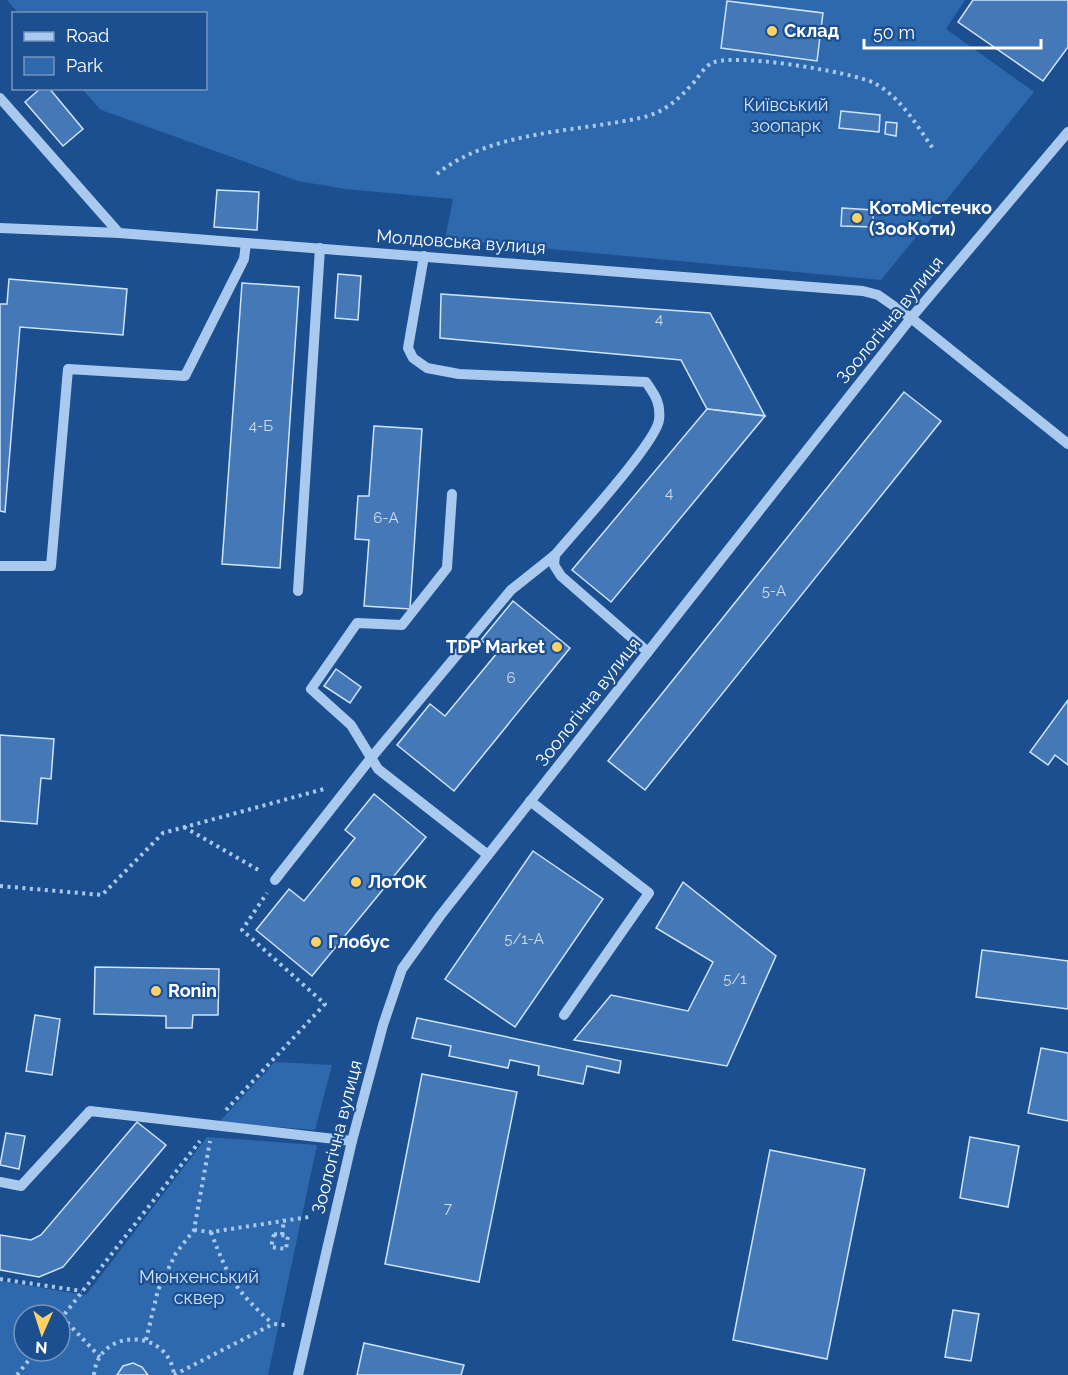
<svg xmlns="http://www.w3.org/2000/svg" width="1068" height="1375" font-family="Raleway,sans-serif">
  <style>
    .green { fill: #2e69ad; fill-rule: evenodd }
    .building { fill: #4478b7; stroke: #cfe3fa; stroke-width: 1.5 }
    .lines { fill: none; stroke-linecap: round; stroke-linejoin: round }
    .path { stroke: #a9c9ee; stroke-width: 4; stroke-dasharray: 3 4.5; stroke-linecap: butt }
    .minor { stroke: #a9c9ee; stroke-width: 10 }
    .poi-dot { fill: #ffd166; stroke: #1b4f8f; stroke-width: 2 }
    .labels { text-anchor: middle; stroke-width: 4.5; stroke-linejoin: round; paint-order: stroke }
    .number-label { font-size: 15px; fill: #d0dded }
    .poi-label { font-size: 18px; font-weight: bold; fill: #fff; stroke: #1b4f8f; text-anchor: start }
    .park-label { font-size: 18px; fill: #cfe3fa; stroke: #1b4f8f }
    .street-label { font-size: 18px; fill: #fff; stroke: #1b4f8f }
  </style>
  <rect width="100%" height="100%" fill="#1b4f8f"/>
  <g class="green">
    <path d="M7 0H965L946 29 1034 92 881 280 445 239 453 199 345 189 298 181 101 110 82 89 206 88V14L18 13Z"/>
    <path d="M275 1062 332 1065 315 1130 219 1122Z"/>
    <path d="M207 1137 317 1145 268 1375H0V1281L86 1295ZM24 1315H60V1351H24Z"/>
  </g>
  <g class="building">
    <path d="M973 0H1068V47L1043 81 958 22Z"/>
    <path d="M727 1 823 13 817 61 721 48Z"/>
    <path d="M41 88H49L83 129 63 146 25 102Z"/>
    <path d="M841 111 880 115 879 132 839 128Z"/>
    <path d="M886 122 897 123 896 136 885 134Z"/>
    <path d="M217 190 259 192 257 230 214 227Z"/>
    <path d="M842 208 873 210V227L841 226Z"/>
    <path d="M338 274 361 276 358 320 335 318Z"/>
    <path d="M9 279 127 289 123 335 20 327 5 512 0 511V304H7Z"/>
    <path d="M242 283 299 287 280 568 222 564Z"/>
    <path d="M441 294 710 313 765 416 707 409 681 360 440 338Z"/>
    <path d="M904 392 941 421 645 790 608 761Z"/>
    <path d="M707 409 765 416 611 602 572 570Z"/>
    <path d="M374 426 422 429 410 609 364 606 369 540 355 539 358 496H369Z"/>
    <path d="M513 601 570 648 454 791 397 745 430 704 445 716 497 653 481 640Z"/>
    <path d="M336 669 361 687 350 703 324 686Z"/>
    <path d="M1068 700V765L1055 755 1048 765 1030 752Z"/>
    <path d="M0 735 54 739 51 779 41 778 37 824 0 821Z"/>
    <path d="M374 794 426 837 312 976 256 930 289 889 304 901 355 838 345 830Z"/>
    <path d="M533 851 603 899 515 1027 445 979Z"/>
    <path d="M683 882 776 956 727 1066 574 1040 611 995 688 1011 713 962 656 928Z"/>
    <path d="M982 950 1068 961V1009L976 997Z"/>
    <path d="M95 967 219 969 218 1015H193L192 1028H166V1016L94 1014Z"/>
    <path d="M35 1015 60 1019 52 1075 26 1071Z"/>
    <path d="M417 1018 621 1061 619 1073 587 1066 583 1084 538 1075 539 1066 510 1060 508 1068 449 1056 451 1046 412 1038Z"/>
    <path d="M1041 1048 1068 1053V1121L1028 1113Z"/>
    <path d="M422 1074 517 1092 479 1282 385 1264Z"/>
    <path d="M137 1122 166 1145 63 1267 39 1277 0 1270V1235L31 1240 41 1235Z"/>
    <path d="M6 1133 25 1136 19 1169 0 1165Z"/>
    <path d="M970 1137 1019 1146 1008 1207 960 1198Z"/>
    <path d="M770 1150 865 1169 827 1359 733 1340Z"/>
    <path d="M953 1310 979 1314 971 1361 945 1357Z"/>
    <path d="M364 1343 464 1365 461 1375H357Z"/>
    <path d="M133 1363 142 1367 148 1375H117L123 1366Z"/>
  </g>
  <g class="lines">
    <g class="path">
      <path d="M437 174C490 131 575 132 640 118 664 113 678 100 695 81 699 76 704 68 710 64 728 51 852 72 874 83 901 97 917 126 934 150"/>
      <path d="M184 827 262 872"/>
      <path d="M0 886 102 895 163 833 324 789"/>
      <path d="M226 1110 325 1004 242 930 267 893"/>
      <path d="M194 1230 211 1232 309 1217"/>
      <path d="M211 1232C228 1278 236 1291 273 1324"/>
      <path d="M274 1234 288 1236 286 1249 271 1247Z"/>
      <path d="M282 1235 284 1219"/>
      <path d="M0 1279 82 1291"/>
      <path d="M62 1317 100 1357"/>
      <path d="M60 1320 200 1141"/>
      <path d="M146 1340 158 1290 176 1253 194 1230 210 1141"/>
      <path d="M17 1375 36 1351"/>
      <path d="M94 1375C98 1327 169 1328 174 1375"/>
      <path d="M174 1375 273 1324 286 1325"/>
    </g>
    <g class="minor">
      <path d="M0 98 119 233"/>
      <path d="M0 228 119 233 863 291 878 295 911 318 1068 444"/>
      <path d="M424 256 408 348 413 358 427 368 459 374 646 382C655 395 661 403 659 420 656 443 574 532 555 555L554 565 561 576 648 652"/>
      <path d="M452 494 447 568 402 625 357 623 311 689 351 725 378 769 488 855"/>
      <path d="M0 566H51L68 369 185 376 244 259 246 243"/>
      <path d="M298 591 320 248"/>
      <path d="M530 801 649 893 564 1015"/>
      <path d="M275 880 371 758 511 590 555 555"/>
      <path d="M0 1182 21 1186 90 1111 352 1141"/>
      <path d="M298 1375 352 1141 383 1025 402 969 440 916 911 318 1068 132"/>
    </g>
  </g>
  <g class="poi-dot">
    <circle cx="772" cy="31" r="6"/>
    <circle cx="857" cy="218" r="6"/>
    <circle cx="557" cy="647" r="6"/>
    <circle cx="356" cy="882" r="6"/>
    <circle cx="316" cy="942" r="6"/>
    <circle cx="156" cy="991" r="6"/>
  </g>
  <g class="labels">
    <g class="number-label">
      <text x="659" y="324">4</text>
      <text x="261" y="431">4-Б</text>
      <text x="669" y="498">4</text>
      <text x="386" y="523">6-А</text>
      <text x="774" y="596">5-А</text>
      <text x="511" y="683">6</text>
      <text x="524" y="944">5/1-А</text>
      <text x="735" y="984">5/1</text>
      <text x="448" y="1213">7</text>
    </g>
    <g class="poi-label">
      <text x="784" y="37">Склад</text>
      <text x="869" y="214">КотоМістечко<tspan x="869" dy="21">(ЗооКоти)</tspan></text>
      <text x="545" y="653" text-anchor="end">TDP Market</text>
      <text x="368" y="888">ЛотОК</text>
      <text x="328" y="948">Глобус</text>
      <text x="168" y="997">Ronin</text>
    </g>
    <g class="park-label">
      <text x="786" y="111">Київський<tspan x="786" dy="21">зоопарк</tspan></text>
      <text x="199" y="1283">Мюнхенський<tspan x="199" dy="21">сквер</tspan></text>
    </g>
    <g class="street-label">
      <text transform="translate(461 242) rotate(4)" y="6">Молдовська вулиця</text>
      <text transform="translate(890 320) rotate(-51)" y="6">Зоологічна вулиця</text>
      <text transform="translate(588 702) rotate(-52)" y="6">Зоологічна вулиця</text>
      <text transform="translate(337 1137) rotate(-76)" y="6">Зоологічна вулиця</text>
    </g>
  </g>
  <rect x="12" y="12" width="195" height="78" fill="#1b4f8f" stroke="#7695bc" stroke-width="1.5"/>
  <rect x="24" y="32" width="30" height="9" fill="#a9c9ee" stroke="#7695bc" stroke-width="1.5"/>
  <text x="66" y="42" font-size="18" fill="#ffffff">Road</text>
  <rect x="24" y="57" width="30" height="18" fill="#2e69ad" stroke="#7695bc" stroke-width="1.5"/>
  <text x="66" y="72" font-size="18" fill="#ffffff">Park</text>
  <g transform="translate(42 1333) rotate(183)"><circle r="28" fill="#1b4f8f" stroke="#7695bc" stroke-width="1.5"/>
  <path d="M0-4.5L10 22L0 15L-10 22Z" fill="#ffd166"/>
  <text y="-9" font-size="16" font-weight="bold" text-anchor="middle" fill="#ffffff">N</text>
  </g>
  <path d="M864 39v9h177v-9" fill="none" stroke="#ffffff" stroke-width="3"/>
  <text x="873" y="39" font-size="18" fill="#ffffff" stroke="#1b4f8f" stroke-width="4.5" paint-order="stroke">50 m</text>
</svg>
